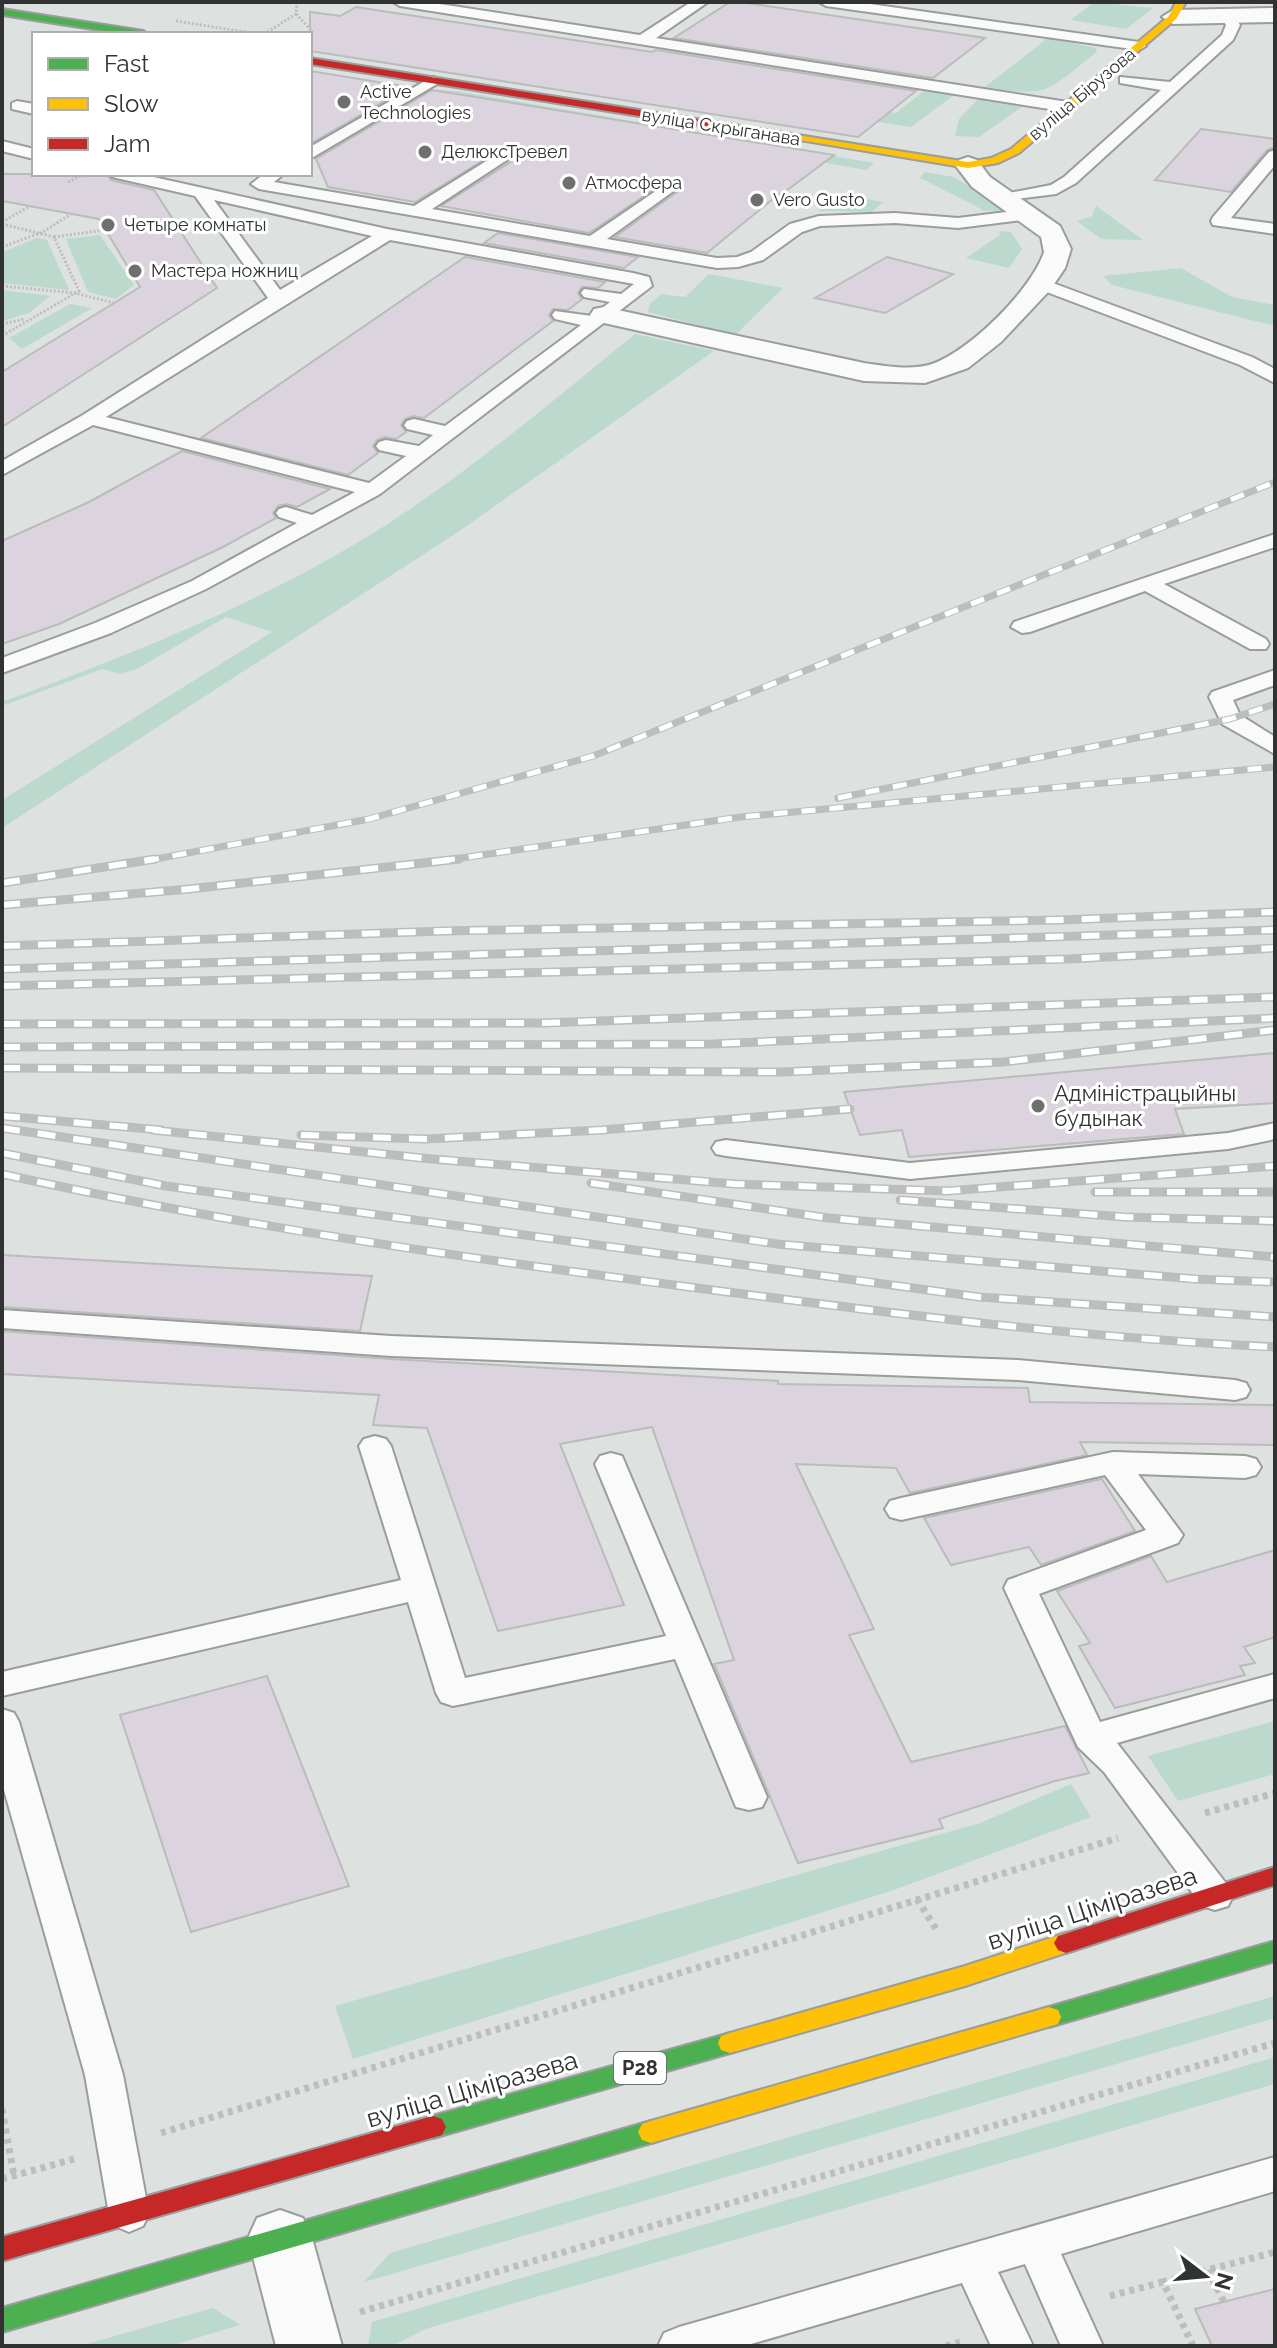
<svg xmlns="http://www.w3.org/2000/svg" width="1277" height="2348" font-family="Raleway,sans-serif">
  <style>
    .green { fill: #bcd9ce }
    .building { fill: #dbd4df; stroke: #babcbb; stroke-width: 2 }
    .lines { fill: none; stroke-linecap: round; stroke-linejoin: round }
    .lane-casing { stroke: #999d9b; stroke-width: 4 }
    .street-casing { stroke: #999d9b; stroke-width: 4 }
    .fast-casing { stroke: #999d9b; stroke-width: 4 }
    .slow-casing { stroke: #999d9b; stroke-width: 4 }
    .jam-casing { stroke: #999d9b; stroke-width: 4 }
    .path-far1 { stroke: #bdbfbf; stroke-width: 3; stroke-dasharray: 2 2; stroke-linecap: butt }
    .path { stroke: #bdbfbf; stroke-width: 7; stroke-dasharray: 5 5; stroke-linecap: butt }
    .lane { fill: #fafafa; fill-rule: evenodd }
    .street { fill: #fafafa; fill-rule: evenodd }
    .fast { fill: #4caf50; fill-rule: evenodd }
    .slow { fill: #ffc107; fill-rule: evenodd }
    .jam { fill: #c62828; fill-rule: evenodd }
    .rail-far1-casing { stroke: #bcbdbd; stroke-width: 7 }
    .rail-casing { stroke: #bcbdbd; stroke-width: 9 }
    .rail-far1 { stroke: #fff; stroke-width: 5; stroke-dasharray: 14; stroke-linecap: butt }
    .rail { stroke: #fff; stroke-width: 6; stroke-dasharray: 18; stroke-linecap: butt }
    .poi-dot { fill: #6d706f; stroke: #fff; stroke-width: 3 }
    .labels { text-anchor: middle; stroke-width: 6; stroke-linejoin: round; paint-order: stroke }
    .far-poi-label { font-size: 18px; fill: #303332; stroke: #fff; text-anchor: start }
    .far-street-label { font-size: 18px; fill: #303332; stroke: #fff }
    .shield { fill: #fff; stroke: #6e7070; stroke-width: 2 }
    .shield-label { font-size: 20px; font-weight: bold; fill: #303332 }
    .poi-label { font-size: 22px; fill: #303332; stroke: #fff; text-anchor: start }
    .near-street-label { font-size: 26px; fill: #303332; stroke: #fff }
  </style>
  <rect width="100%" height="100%" fill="#dde1df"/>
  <g class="green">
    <path d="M1094 2 1153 8 1126 29 1071 20Z"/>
    <path d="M1048 38 1096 48 1097 52C1046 91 1051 98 985 87Z"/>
    <path d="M609 69 896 113 928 88 958 92 911 127 605 79Z"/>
    <path d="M432 90 457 91 874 163 866 170 424 94Z"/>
    <path d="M981 96 1018 102 1023 106 979 137 955 136 959 119Z"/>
    <path d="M925 172 954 177 1007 211H985L920 178Z"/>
    <path d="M841 194 883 202 872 212 818 211Z"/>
    <path d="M1096 206 1143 240 1101 239 1077 221 1092 216Z"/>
    <path d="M999 231 1011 232 1022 249 1009 268 966 258 1000 235Z"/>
    <path d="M100 235 134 285 116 299 88 292 66 239Z"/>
    <path d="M37 238 47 240 69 290 2 283V252Z"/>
    <path d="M1181 268 1232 297 1275 305V326L1112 285 1103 276Z"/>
    <path d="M709 274 783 288 735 335 648 312 650 304 661 294 685 297Z"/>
    <path d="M2 290 50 296 29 313 2 321Z"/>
    <path d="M70 304 92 308 22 349 9 338Z"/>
    <path d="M635 334 714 351 461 530 2 828V800L272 632 226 617 137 669 120 674 102 669 2 706V702C134 653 267 601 386 525 474 468 554 400 635 334Z"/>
    <path d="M1275 1721V1774L1178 1801 1148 1756Z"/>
    <path d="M1071 1784 1091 1817 891 1891 353 2059 335 2006 980 1823Z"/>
    <path d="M1275 1996V2018L364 2282 390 2253Z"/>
    <path d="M1275 2057V2084L425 2329 392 2346H368L372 2322Z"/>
    <path d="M213 2308 240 2325 170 2346H80Z"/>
  </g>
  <g class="building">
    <path d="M730 2H740L985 38 933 78 674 38Z"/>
    <path d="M356 7 652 52 656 50 916 91 858 137 310 51V12L340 16Z"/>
    <path d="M310 71 409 87 310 144Z"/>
    <path d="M432 90 834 155 782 194H779L707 253 615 237 677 192V182L670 179 589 233 441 206 512 161V150L505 147 415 202 328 187 316 159Z"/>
    <path d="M1201 129 1275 139V147L1267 150 1231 192 1155 180Z"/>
    <path d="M2 174H107L111 180 154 190 217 288 2 427V372L140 287 99 219 2 201Z"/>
    <path d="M498 233 638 257 624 268 484 243Z"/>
    <path d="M465 257 605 282 598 288 582 287 578 293 582 299 568 310 553 309 549 315 553 321 424 418 413 416 405 419 401 425 406 432 396 439 385 437 377 440 373 446 378 453 348 475 201 438Z"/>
    <path d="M887 257 953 274 885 313 815 298Z"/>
    <path d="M182 451 330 489 297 507 287 504 278 506 273 513 276 518 223 547 59 624 2 644V541L89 502Z"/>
    <path d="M1275 1053V1103L1175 1109 1184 1134 909 1157 902 1130 860 1135 844 1092Z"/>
    <path d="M2 1255 372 1276 360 1331 2 1307Z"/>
    <path d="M2 1331 391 1359 778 1381V1384L1028 1388 1030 1402 1275 1405V1445L1080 1442 1087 1455 910 1493 896 1468 796 1464 874 1629 849 1635 911 1762 1065 1726 1089 1773 1055 1781 939 1819 943 1828 798 1863 714 1664 734 1660 652 1427 560 1444 624 1605 498 1631 427 1428 373 1425 379 1395 2 1374Z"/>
    <path d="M1102 1479 1135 1531 1041 1565 1029 1547 951 1565 924 1518Z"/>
    <path d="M1275 1550V1637L1244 1647 1255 1663 1240 1666 1245 1675 1115 1708 1079 1646 1090 1643 1057 1591 1151 1556 1167 1582Z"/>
    <path d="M267 1676 349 1886 191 1932 120 1715Z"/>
    <path d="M1275 2289V2346H1212L1195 2309Z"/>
  </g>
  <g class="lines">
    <g class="lane-casing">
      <g id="lane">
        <path d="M393 2H427L640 35 691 2H708L656 38 1068 102 1076 107 1068 112 400 6Z"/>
        <path d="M819 2H856L1139 42 1146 46 1139 50 826 6Z"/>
        <path d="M1227 12 1232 13 1240 25 1233 40 1076 183 1056 194 999 201V195L1051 185 1064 177 1161 90 1120 83V77L1170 82 1222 35 1226 25 1220 16Z"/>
        <path d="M432 77 437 78V84L310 159V147Z"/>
        <path d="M17 101 34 104V114L12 109V103Z"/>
        <path d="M2 141 34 149V159L2 151Z"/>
        <path d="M504 150 510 152V158L432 209 590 236 669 182 675 184V190L607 239 717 258 737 257 751 252 790 224 819 216 895 213 958 218 1029 209 1037 214 1029 219 958 228 895 223 820 226 802 232 763 260 738 267 717 268 259 189 251 184 264 174H284L274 182 414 206Z"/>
        <path d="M1275 150V165L1231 218 1275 224V234L1213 225 1211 221 1213 217 1269 152Z"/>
        <path d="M110 174H140L387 229 633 273 649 277 652 286 380 494 206 589 111 633 2 673V658L95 623 192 581 297 523 279 517 276 513 279 509 286 507 312 515 355 492 93 425 2 475V461L83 415 268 298 195 196 112 177ZM214 200 372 236 280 290ZM390 240 634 284 621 294 584 289 581 293 584 297 610 302 592 316 555 311 552 315 555 319 581 325 445 426 414 419 407 421 404 425 407 429 433 435 419 446 386 440 379 442 376 446 379 450 406 456 369 483 106 417Z"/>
        <path d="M1042 279 1252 357 1275 369V383L1240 365 1036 288 1033 284Z"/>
        <path d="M1275 534V547L1164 584 1266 639 1269 644 1266 649H1250L1145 591 1030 632 1022 633 1011 627 1014 622Z"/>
        <path d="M1275 670V685L1233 700 1240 715 1275 737V754L1222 724 1209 697 1212 692Z"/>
        <path d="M1275 1123V1139L1228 1149 910 1179 726 1156 716 1154 712 1148 716 1142 726 1140 910 1163 1228 1133Z"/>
        <path d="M2 1310 391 1336 1018 1360 1235 1380 1246 1383 1250 1390 1246 1397 1235 1400 1018 1380 391 1356 2 1328Z"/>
        <path d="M375 1436 386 1439 391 1446 465 1678 666 1636 595 1464 600 1456 611 1453 622 1456 767 1797 762 1807 749 1810 736 1807 675 1659 453 1706 441 1702 436 1693 408 1602 2 1696V1672L401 1580 359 1446 364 1439Z"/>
        <path d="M1113 1452 1245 1456 1256 1459 1261 1467 1256 1475 1245 1478 1138 1474 1183 1535 1178 1543 1039 1594 1100 1722 1275 1674V1698L1117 1743 1228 1886 1233 1896 1228 1906 1215 1910 1202 1906 1104 1772 1078 1747 1004 1588 1008 1580 1146 1530 1105 1475 901 1520 890 1517 885 1509 890 1501 901 1498Z"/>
        <path d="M2 1709 14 1713 19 1722 123 2075 149 2214 143 2226 129 2232 115 2226 109 2214 85 2075 2 1783Z"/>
        <path d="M1275 2157V2191L1061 2254 1103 2346H1061L1025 2264 998 2272 1033 2346H991L962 2283 744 2346H658L664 2333 679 2327Z"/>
      </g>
    </g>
    <g class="street-casing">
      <g id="street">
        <path d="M1275 8V22L1173 24 1162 17 1173 10Z"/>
        <path d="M968 157 977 160 990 177 1060 226 1071 249 1065 268 1050 290 1001 342 968 368 925 383 864 381 604 323 594 321 590 315 594 309 604 307 864 363C885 366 911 371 932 364 970 351 1032 289 1044 252L1041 237 972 187 955 165 959 160Z"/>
        <path d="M280 2210 303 2218 312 2238 342 2346H276L248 2238 257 2218Z"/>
      </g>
    </g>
    <g class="fast-casing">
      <g id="fast">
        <path d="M2 9 143 31 148 34H125L2 15Z"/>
        <path d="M1275 1941V1961L1049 2027 1040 2024 1037 2017 1040 2010 1049 2007Z"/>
        <path d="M730 2033 739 2036 742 2043 739 2050 730 2053 433 2138 424 2135 420 2127 424 2119 433 2116Z"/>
        <path d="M651 2121 660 2124 664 2132 660 2140 651 2143 2 2332V2308Z"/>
      </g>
    </g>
    <g class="slow-casing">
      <g id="slow">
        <path d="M1176 2H1186L1176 19 1019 153 998 163 968 168 704 124 709 121 968 162 991 158 1011 149 1169 16Z"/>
        <path d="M1066 1933 1074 1936 1078 1943 1074 1950 965 1986 730 2053 721 2050 718 2043 721 2036 730 2033 965 1966Z"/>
        <path d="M1049 2007 1058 2010 1061 2017 1058 2024 651 2143 642 2140 638 2132 642 2124 651 2121Z"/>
      </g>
    </g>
    <g class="jam-casing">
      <g id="jam">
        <path d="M310 58 709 121 714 124 709 127 310 64Z"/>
        <path d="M1275 1867V1885L1066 1953 1058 1950 1054 1943 1058 1936Z"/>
        <path d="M433 2116 442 2119 446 2127 442 2135 2 2261V2237Z"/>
      </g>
    </g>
    <g class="path-far1">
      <path d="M296 14 312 31"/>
      <path d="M176 21 258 34"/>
      <path d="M264 34 296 14 297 3 293 2"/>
      <path d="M68 182 85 174"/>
      <path d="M2 222 30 206"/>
      <path d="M2 224 54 237 79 291 2 336"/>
      <path d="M54 237 105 230"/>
      <path d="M2 247 43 232 71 214"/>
      <path d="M2 286 75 293 114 303"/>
      <path d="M2 324 25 319"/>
    </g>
    <g class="path">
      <path d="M1205 1813 1275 1793"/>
      <path d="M917 1899 938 1932"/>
      <path d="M2 2109 14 2176"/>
      <path d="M161 2133 1118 1838"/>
      <path d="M2 2179 74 2159"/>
      <path d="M1208 2270 1224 2302"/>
      <path d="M1110 2296 1163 2282"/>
      <path d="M360 2312 1275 2043"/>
      <path d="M946 2346 960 2342"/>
      <path d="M1193 2346 1163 2282 1275 2252"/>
    </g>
    <use href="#lane" class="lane"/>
    <use href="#street" class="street"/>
    <use href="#fast" class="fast"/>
    <use href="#slow" class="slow"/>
    <use href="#jam" class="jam"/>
    <g class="rail-far1-casing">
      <g id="rail-far1">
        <path d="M838 798 1230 719 1275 704"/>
        <path d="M145 861 369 819 593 756 1275 482"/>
        <path d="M441 861 740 817 1275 767"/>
      </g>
    </g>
    <g class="rail-casing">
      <g id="rail">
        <path d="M2 883 155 859"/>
        <path d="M2 905 189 889 459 859"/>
        <path d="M2 946 444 931 1059 920 1275 912"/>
        <path d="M2 969 1275 930"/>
        <path d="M2 986 1069 959 1275 948"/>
        <path d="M2 1024 543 1023 1275 997"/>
        <path d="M2 1047 713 1044 1275 1018"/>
        <path d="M2 1068 782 1072 1003 1062 1275 1030"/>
        <path d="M2 1116 161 1130"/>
        <path d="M2 1128 777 1244 1195 1279 1275 1282"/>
        <path d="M153 1130 432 1159 735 1184 947 1191 1275 1166"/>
        <path d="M301 1135 425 1139 602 1130 850 1109"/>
        <path d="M2 1153 166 1186 979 1297 1275 1317"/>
        <path d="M2 1174C232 1225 464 1258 697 1288 889 1313 1081 1338 1275 1347"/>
        <path d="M591 1183 828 1218 1275 1257"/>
        <path d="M1095 1192H1275"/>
        <path d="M900 1200 1124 1217 1275 1221"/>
      </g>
    </g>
    <use href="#rail-far1" class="rail-far1"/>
    <use href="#rail" class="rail"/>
  </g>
  <g class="poi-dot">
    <circle cx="344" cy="102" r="8"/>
    <circle cx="425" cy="152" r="8"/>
    <circle cx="569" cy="183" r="8"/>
    <circle cx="757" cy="200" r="8"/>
    <circle cx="108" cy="225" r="8"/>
    <circle cx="135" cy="271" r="8"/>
    <circle cx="1038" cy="1106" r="8"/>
  </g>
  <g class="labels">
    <g class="far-poi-label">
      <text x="360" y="98">Active<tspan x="360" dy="21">Technologies</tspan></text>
      <text x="441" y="158">ДелюксТревел</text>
      <text x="585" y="189">Атмосфера</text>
      <text x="773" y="206">Vero Gusto</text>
      <text x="124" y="231">Четыре комнаты</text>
      <text x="151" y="277">Мастера ножниц</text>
    </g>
    <g class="far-street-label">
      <text transform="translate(1082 94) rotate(-40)" y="6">вуліца Бірузова</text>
      <text transform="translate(721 127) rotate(9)" y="6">вуліца Скрыганава</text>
    </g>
    <rect class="shield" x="614" y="2052" width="52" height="32" rx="6"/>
    <g class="shield-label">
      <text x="640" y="2075">Р28</text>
    </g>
    <g class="poi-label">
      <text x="1054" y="1101">Адміністрацыйны<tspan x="1054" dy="25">будынак</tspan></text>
    </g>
    <g class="near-street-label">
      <text transform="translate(1092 1908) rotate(-18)" y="9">вуліца Ціміразева</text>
      <text transform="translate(472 2089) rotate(-16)" y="9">вуліца Ціміразева</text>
    </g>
  </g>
  <rect width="1277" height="2348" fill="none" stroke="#303332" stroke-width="8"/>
  <rect x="32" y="32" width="280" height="144" fill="#ffffff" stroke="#acadad" stroke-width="2"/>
  <rect x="48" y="58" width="40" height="12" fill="#4caf50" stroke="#acadad" stroke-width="2"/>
  <text x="104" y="72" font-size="24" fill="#303332">Fast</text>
  <rect x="48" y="98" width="40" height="12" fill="#ffc107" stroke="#acadad" stroke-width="2"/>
  <text x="104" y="112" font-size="24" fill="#303332">Slow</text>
  <rect x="48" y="138" width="40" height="12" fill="#c62828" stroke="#acadad" stroke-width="2"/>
  <text x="104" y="152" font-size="24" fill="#303332">Jam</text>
  <g transform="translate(1205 2276) rotate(106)" stroke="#ffffff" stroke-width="6" paint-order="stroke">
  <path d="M0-6L14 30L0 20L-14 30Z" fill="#303332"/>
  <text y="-12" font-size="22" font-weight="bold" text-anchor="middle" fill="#303332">N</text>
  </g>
</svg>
